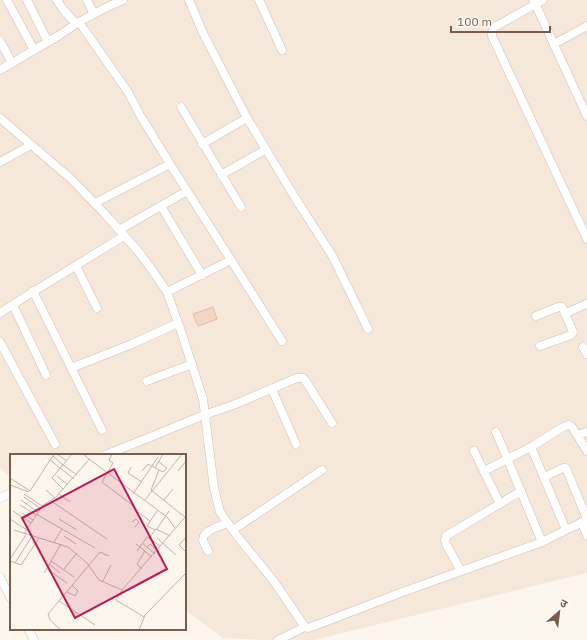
<svg xmlns="http://www.w3.org/2000/svg" width="587" height="640" font-family="'IBM Plex Sans','Noto Sans Devanagari',sans-serif">
  <style>
    .residential { fill: #f5e8da }
    .building { fill: #f3d5c3; stroke: #e6bba3 }
    .lines { fill: none; stroke-linecap: round; stroke-linejoin: round }
    .minor-casing { stroke: #d1beb0; stroke-width: 9 }
    .minor { stroke: #fff; stroke-width: 8 }
    .inset-road { fill: none; stroke: #c5b3a7; stroke-width: 1 }
    .view { fill: #c2185b; fill-opacity: 0.15; stroke: #c2185b; stroke-width: 2 }
    .inset-edge { fill: none; stroke: #7a5c4d; stroke-width: 2 }
  </style>
  <rect width="100%" height="100%" fill="#fdf6ec"/>
  <path class="residential" d="M0 0H587V573L314 640H264L223 638 185 610V455H11V479L0 467Z"/>
  <path class="building" d="M213 307 217 319 198 326 193 314Z"/>
  <g class="lines">
    <g class="minor-casing">
      <g id="minor">
        <path d="M7 0 34 50"/>
        <path d="M27 0 48 42"/>
        <path d="M57 0 62 8 76 24"/>
        <path d="M87 0 94 14"/>
        <path d="M189 0 203 33 247 118 294 196 333 257 368 329"/>
        <path d="M259 0 282 50"/>
        <path d="M543 0 493 28 492 33V36L587 239"/>
        <path d="M534 1 587 116"/>
        <path d="M79 22 128 92 140 115 170 164 231 260 282 341"/>
        <path d="M0 41 12 63"/>
        <path d="M554 44 587 26"/>
        <path d="M0 70 58 36 79 22 109 6 123 0"/>
        <path d="M181 107 241 207"/>
        <path d="M0 118 70 178 104 213 138 251 153 271 167 292 180 328 203 399 214 488 220 512 237 536 273 580 305 627 308 628 314 626 400 593 542 542 566 530 587 520"/>
        <path d="M202 144 247 118"/>
        <path d="M0 162 31 145"/>
        <path d="M221 175 265 150"/>
        <path d="M95 203 170 164"/>
        <path d="M161 206 202 275"/>
        <path d="M119 230 187 191"/>
        <path d="M76 266 97 308"/>
        <path d="M33 291 102 430"/>
        <path d="M167 292 231 260"/>
        <path d="M13 305 46 375"/>
        <path d="M0 313 28 295 124 236"/>
        <path d="M566 313 587 304"/>
        <path d="M536 316 558 307H562L573 332 571 335 540 346"/>
        <path d="M0 342 55 444"/>
        <path d="M583 347 587 354"/>
        <path d="M71 368 132 344 178 323"/>
        <path d="M147 381 192 364"/>
        <path d="M272 389 296 444"/>
        <path d="M496 432 542 542"/>
        <path d="M578 435 587 432"/>
        <path d="M531 447 566 530"/>
        <path d="M474 451 500 504"/>
        <path d="M105 455 148 438 204 415 233 405 297 378H303L305 380 332 423"/>
        <path d="M484 471 531 447 563 427 569 425 572 427 587 451"/>
        <path d="M544 477 563 468H566L587 519"/>
        <path d="M0 498 11 493"/>
        <path d="M582 522 587 536"/>
        <path d="M233 530 322 470"/>
        <path d="M208 551C207 548 203 543 203 539 203 531 222 525 228 523"/>
        <path d="M461 571 446 544 445 541 446 536 521 491"/>
        <path d="M0 577 11 599"/>
        <path d="M28 629 34 640"/>
        <path d="M278 640 305 627"/>
      </g>
    </g>
    <use href="#minor" class="minor"/>
  </g>
  <g transform="translate(10 454)">
    <rect width="176" height="176" fill="#fdf6ec"/>
    <path class="inset-road" d="M47 0 57 7M102 0 99 6 103 9 92 28 125 53M43 2 53 11M79 5 157 63 165 74M40 6 64 25M149 8 157 14 153 18 149 16M53 11 67 21M121 13 118 19 132 28M145 14 153 0M132 17 138 10 149 16 141 36 176 64M168 17 176 7M47 22 58 31M0 24 20 37 44 0M0 31 19 38M53 35 42 24 62 0M36 36 45 44M14 40 32 52M49 40 60 48M123 40 148 3M14 43 30 54M11 46 28 58M154 46 163 35M41 47 97 85M134 47 172 0M10 51 26 61M3 57 21 69M128 58 140 67M12 59 23 66M26 60 85 94M0 65 17 76M49 65 67 76M122 68 126 65 129 68 125 73M147 75 159 57M4 76 58 93 77 109 89 126 112 136 176 62M145 76 137 72 147 57M14 80 33 51 45 44 76 9 79 5 73 0M54 82 66 90M176 83 169 91 176 98M139 84 146 75 160 82M147 84 166 101M44 88 52 75M132 89 145 100M126 90 142 103M137 93 140 90 147 96M127 97 137 83 150 92M0 105 16 81M0 107 11 111 29 84M41 107 64 123M5 109 22 82M39 110 50 119M37 115 57 129M54 115 67 99M132 115 127 110 135 97M34 119 51 90M93 127 101 111M112 136 106 146 134 163M57 138 65 142 68 137 62 131M49 147 85 171M51 176 40 166 38 160 90 98 99 102M129 176 135 161 176 119"/>
    <path class="view" d="M104 15 157 115 65 164 12 64Z"/>
    <rect width="176" height="176" class="inset-edge"/>
  </g>
  <g transform="translate(559 612) rotate(28)" stroke="#fffaf3" stroke-width="3" paint-order="stroke">
  <path d="M0-3L7 15L0 10L-7 15Z" fill="#7a5c4d"/>
  <text y="-6" font-size="11" font-weight="bold" text-anchor="middle" fill="#7a5c4d">उ</text>
  </g>
  <path d="M451 26v6h99v-6" fill="none" stroke="#7a5c4d" stroke-width="2"/>
  <text x="457" y="26" font-size="12" fill="#7a5c4d" stroke="#fffaf3" stroke-width="3" paint-order="stroke">100 m</text>
</svg>
